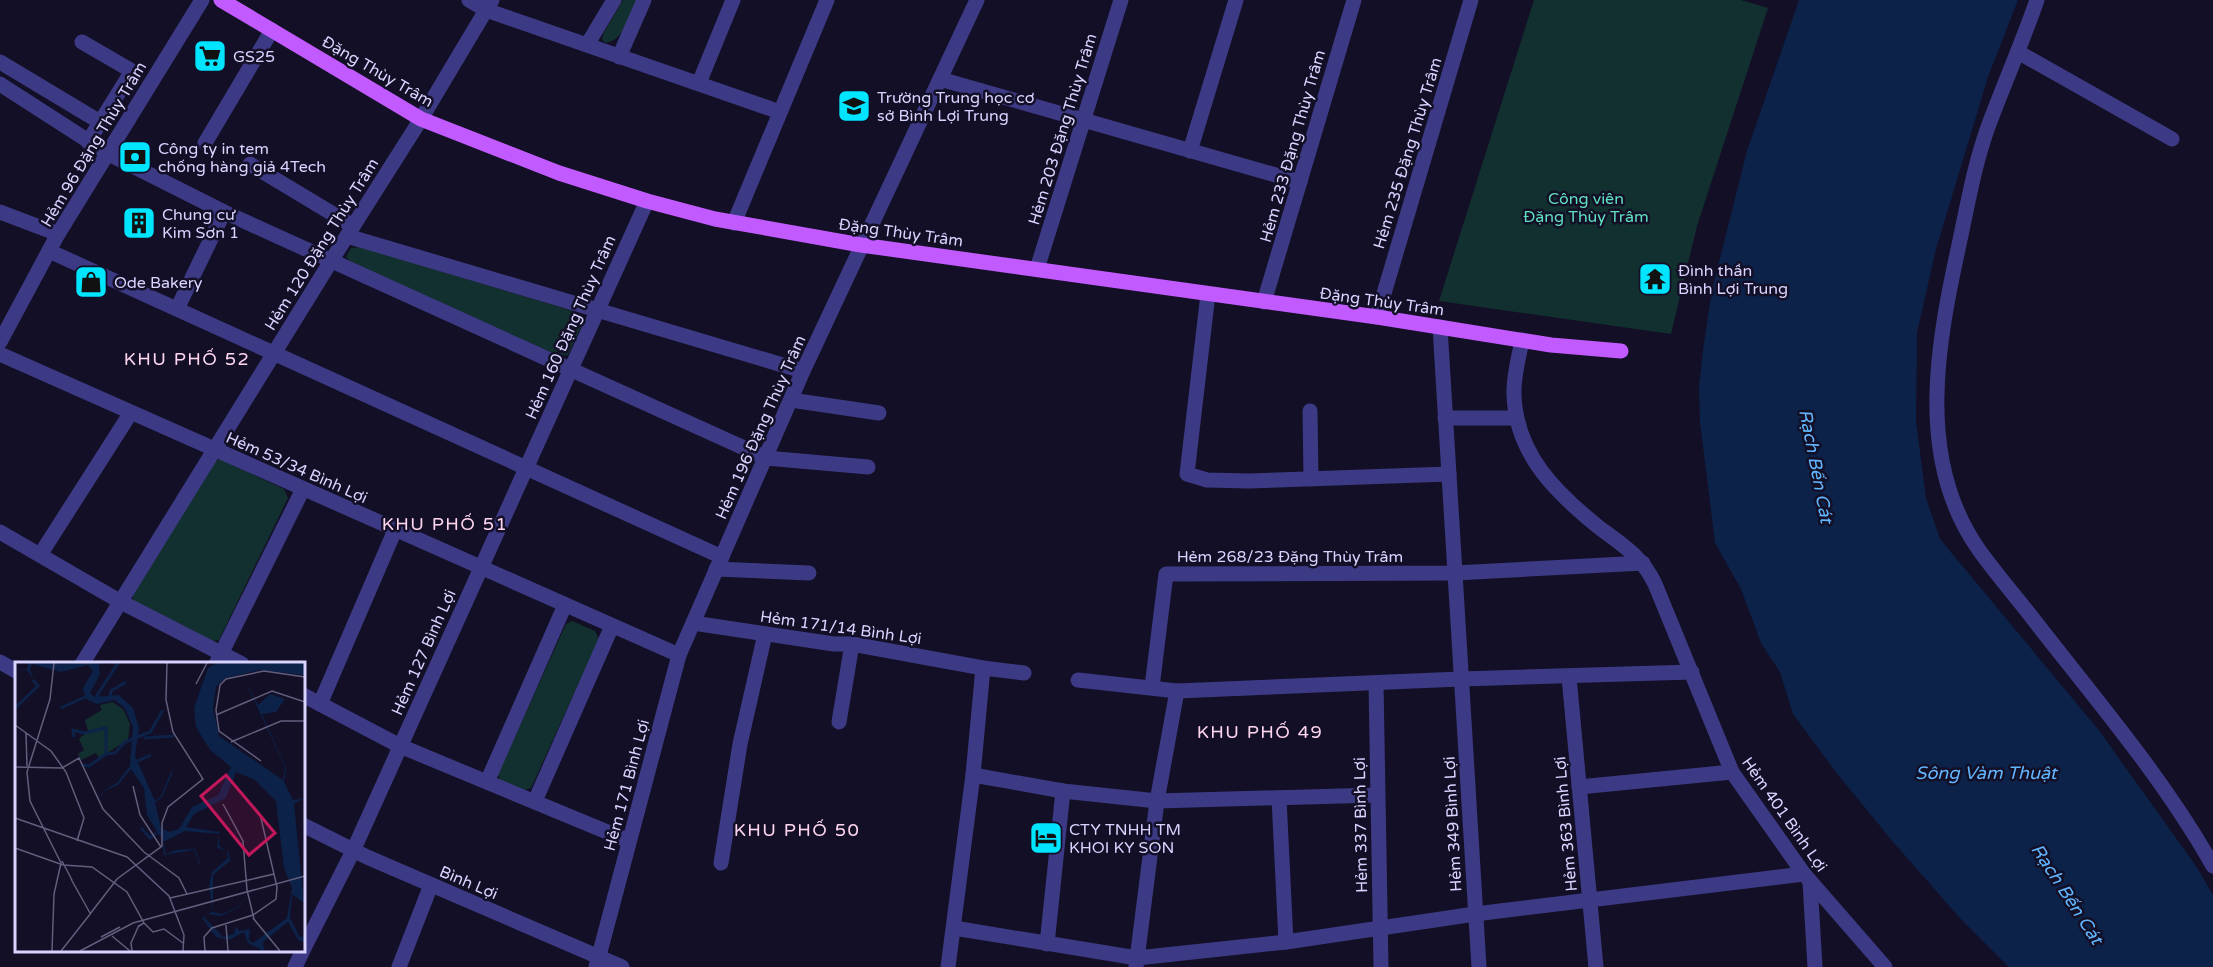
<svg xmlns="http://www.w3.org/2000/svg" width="2213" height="967" font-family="'Varela Round',sans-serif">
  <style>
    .green { fill: #12302f }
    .water { fill: #0c2248 }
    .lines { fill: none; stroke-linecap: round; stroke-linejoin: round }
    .minor { stroke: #3d3a85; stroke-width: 15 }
    .major { stroke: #c25bff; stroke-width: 15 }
    .labels { text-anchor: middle; stroke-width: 5; stroke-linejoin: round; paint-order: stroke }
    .poi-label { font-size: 16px; fill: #d9d4ff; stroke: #130f26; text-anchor: start }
    .street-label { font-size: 16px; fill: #d9d4ff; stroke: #130f26 }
    .park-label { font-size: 16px; fill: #5fe0c0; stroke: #130f26 }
    .neighbourhood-label { font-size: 18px; letter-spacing: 1.5px; fill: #ffd6f0; stroke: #130f26 }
    .water-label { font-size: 18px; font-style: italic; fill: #62b6ff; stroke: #130f26 }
    .inset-river { fill: none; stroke: #0c2248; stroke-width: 3 }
    .inset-road { fill: none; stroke: #625e7d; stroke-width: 1.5 }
    .view { fill: #c2185b; fill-opacity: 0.15; stroke: #c2185b; stroke-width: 3 }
    .inset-edge { fill: none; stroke: #d9d4ff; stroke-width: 3 }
  </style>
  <rect width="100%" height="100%" fill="#130f26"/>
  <g class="green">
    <path d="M623 0H636C629 16 625 39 606 43L602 40 603 34Z"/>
    <path d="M1534 0H1741L1768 8 1697 226 1671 334 1439 301Z"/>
    <path d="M360 247 579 313 584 320 568 355 559 356 351 262 346 257 351 248Z"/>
    <path d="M219 459 284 489 288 498 219 640 212 641 133 601V594L213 463Z"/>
    <path d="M572 621 595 631 599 639 531 788 524 790 500 781 498 774 566 624Z"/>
  </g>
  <path class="water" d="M1799 0H2018L1988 77 1936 249 1917 333 1916 421 1926 498 1940 539 2098 729 2196 866 2213 895V967H2009L1958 916 1894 843 1838 775 1793 714 1780 672 1761 643 1741 589 1715 543 1700 422 1699 385 1704 343 1712 290 1747 151Z"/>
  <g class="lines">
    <g class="minor">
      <path d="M469 0 486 10 780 112"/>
      <path d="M2037 0C2022 43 2004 84 1988 127 1975 163 1968 202 1960 240 1938 341 1914 458 1979 550 1994 571 2011 591 2027 611 2091 694 2161 774 2213 866"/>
      <path d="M82 42 132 71 88 142"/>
      <path d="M587 45 614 0"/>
      <path d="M2018 52 2172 139"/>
      <path d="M619 57 644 0"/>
      <path d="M0 62 100 122"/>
      <path d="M940 79 1300 182"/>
      <path d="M699 83 733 0"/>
      <path d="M0 84 107 153 224 212 766 458 868 467"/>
      <path d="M205 143 272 30"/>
      <path d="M1190 151 1236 0"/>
      <path d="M250 164 353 226"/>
      <path d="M0 212 58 234"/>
      <path d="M734 223 827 0"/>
      <path d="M347 236 803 371"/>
      <path d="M49 251 722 557"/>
      <path d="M1037 269 1121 0"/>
      <path d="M1208 294 1187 474 1207 480 1249 481 1449 474"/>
      <path d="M1264 302 1354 0"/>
      <path d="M177 309 224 212"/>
      <path d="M1377 317 1471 0"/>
      <path d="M1440 327 1479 967"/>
      <path d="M1522 340C1519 358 1513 376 1514 395 1516 455 1557 494 1601 529 1623 545 1643 558 1655 584L1732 772 1804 874 1885 967"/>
      <path d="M0 342 58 234 202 0"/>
      <path d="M0 354 679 655"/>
      <path d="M791 400 879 413"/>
      <path d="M1310 411 1311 479"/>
      <path d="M1445 418H1516"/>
      <path d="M0 532 121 602 242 664"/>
      <path d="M40 555 130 414"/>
      <path d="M716 569 809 573"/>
      <path d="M693 623 834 644H852L983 668 1024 673"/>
      <path d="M0 662 16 671"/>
      <path d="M82 664 331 261 421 119 492 0"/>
      <path d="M216 664 303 489"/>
      <path d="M1569 677 1596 967"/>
      <path d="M1078 680 1177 691 1461 679 1692 672"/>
      <path d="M1376 683 1381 967"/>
      <path d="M1152 687 1166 574 1455 573 1643 563"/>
      <path d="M303 695 400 746 629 841"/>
      <path d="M320 704 395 530"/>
      <path d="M839 722 852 644"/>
      <path d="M973 775 1063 791 1157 801 1377 795"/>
      <path d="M487 782 565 605"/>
      <path d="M1579 787 1732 772"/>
      <path d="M1279 798 1286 942"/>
      <path d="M535 801 612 626"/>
      <path d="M303 825 367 857 622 967"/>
      <path d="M721 863 740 744 765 634"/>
      <path d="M1810 882 1815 967"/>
      <path d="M954 928 1137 958 1286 942 1475 914 1804 874"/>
      <path d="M1047 944 1063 791"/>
      <path d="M303 950 353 851 647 201"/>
      <path d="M295 967 303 950"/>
      <path d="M399 967 431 885"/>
      <path d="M596 967 679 655 803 371 977 0"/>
      <path d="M948 967 973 775 983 668"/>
      <path d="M1136 967 1157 801 1177 691"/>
    </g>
    <path class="major" d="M221 0 421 119 559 173 647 201 715 219 861 245 1377 317 1551 345 1621 351"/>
  </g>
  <defs>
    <g id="supermarket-square" transform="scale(1.725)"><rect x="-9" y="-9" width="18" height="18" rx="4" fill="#00e5ff" stroke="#130f26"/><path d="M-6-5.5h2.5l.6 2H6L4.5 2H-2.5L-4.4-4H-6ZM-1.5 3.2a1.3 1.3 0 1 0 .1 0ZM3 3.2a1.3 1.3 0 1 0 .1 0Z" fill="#111"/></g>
    <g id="school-square" transform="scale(1.725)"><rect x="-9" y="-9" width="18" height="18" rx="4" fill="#00e5ff" stroke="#130f26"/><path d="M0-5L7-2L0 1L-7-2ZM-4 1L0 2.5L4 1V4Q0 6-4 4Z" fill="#111"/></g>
    <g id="bank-square" transform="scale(1.725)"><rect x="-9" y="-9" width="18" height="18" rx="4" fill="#00e5ff" stroke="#130f26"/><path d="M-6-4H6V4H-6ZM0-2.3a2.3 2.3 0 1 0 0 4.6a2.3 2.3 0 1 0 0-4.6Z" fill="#111"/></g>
    <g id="building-square" transform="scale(1.725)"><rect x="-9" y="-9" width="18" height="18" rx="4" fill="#00e5ff" stroke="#130f26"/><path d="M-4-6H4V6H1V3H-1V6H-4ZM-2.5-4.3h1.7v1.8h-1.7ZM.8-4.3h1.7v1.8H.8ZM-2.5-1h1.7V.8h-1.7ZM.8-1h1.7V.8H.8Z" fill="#111"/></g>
    <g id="temple-square" transform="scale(1.725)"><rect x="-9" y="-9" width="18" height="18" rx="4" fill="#00e5ff" stroke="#130f26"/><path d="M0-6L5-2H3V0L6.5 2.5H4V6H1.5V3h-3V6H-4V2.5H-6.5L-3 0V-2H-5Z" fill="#111"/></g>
    <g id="shop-square" transform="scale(1.725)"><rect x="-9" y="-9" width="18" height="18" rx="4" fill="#00e5ff" stroke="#130f26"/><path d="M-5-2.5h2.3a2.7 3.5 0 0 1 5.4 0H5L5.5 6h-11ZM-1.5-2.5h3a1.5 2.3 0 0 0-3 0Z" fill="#111"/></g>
    <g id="hotel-square" transform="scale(1.725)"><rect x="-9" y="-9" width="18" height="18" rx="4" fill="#00e5ff" stroke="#130f26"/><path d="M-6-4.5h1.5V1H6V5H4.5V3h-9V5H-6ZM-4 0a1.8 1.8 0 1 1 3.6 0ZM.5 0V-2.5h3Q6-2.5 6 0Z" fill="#111"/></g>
  </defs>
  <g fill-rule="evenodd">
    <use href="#supermarket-square" x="210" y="56"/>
    <use href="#school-square" x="854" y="106"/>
    <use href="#bank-square" x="135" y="157"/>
    <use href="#building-square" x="139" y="223"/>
    <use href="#temple-square" x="1655" y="279"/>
    <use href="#shop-square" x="91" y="282"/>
    <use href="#hotel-square" x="1046" y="838"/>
  </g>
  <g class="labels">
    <g class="poi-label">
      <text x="233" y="62">GS25</text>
      <text x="877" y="103">Trường Trung học cơ<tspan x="877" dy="18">sở Bình Lợi Trung</tspan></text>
      <text x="158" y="154">Công ty in tem<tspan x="158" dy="18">chống hàng giả 4Tech</tspan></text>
      <text x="162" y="220">Chung cư<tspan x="162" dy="18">Kim Sơn 1</tspan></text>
      <text x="1678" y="276">Đình thần<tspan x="1678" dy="18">Bình Lợi Trung</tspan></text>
      <text x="114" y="288">Ode Bakery</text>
      <text x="1069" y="835">CTY TNHH TM<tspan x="1069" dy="18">KHOI KY SON</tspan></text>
    </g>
    <g class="street-label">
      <text transform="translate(378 71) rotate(30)" y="6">Đặng Thùy Trâm</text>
      <text transform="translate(1062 129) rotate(-73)" y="6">Hẻm 203 Đặng Thùy Trâm</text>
      <text transform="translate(93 144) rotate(-59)" y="6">Hẻm 96 Đặng Thùy Trâm</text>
      <text transform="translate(1292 146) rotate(-74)" y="6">Hẻm 233 Đặng Thùy Trâm</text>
      <text transform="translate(1407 153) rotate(-73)" y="6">Hẻm 235 Đặng Thùy Trâm</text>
      <text transform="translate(901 232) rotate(8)" y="6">Đặng Thùy Trâm</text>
      <text transform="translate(321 244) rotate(-58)" y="6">Hẻm 120 Đặng Thùy Trâm</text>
      <text transform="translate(1382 301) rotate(8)" y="6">Đặng Thùy Trâm</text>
      <text transform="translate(570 327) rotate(-66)" y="6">Hẻm 160 Đặng Thùy Trâm</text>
      <text transform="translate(760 427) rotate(-66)" y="6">Hẻm 196 Đặng Thùy Trâm</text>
      <text transform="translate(297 467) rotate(24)" y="6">Hẻm 53/34 Bình Lợi</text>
      <text x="1290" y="562">Hẻm 268/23 Đặng Thùy Trâm</text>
      <text transform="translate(841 627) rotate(8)" y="6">Hẻm 171/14 Bình Lợi</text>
      <text transform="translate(423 652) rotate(-66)" y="6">Hẻm 127 Bình Lợi</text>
      <text transform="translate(626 785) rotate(-75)" y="6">Hẻm 171 Bình Lợi</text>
      <text transform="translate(1785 814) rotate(55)" y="6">Hẻm 401 Bình Lợi</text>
      <text transform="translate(1452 824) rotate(-93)" y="6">Hẻm 349 Bình Lợi</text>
      <text transform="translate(1565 824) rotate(-95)" y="6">Hẻm 363 Bình Lợi</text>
      <text transform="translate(1360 825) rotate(-91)" y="6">Hẻm 337 Bình Lợi</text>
      <text transform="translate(469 882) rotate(23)" y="6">Bình Lợi</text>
    </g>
    <g class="park-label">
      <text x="1586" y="204">Công viên<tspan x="1586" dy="18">Đặng Thùy Trâm</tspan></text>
    </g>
    <g class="neighbourhood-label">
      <text x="187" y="365">KHU PHỐ 52</text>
      <text x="445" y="530">KHU PHỐ 51</text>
      <text x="1260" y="738">KHU PHỐ 49</text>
      <text x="797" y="836">KHU PHỐ 50</text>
    </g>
    <g class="water-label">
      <text transform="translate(1816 466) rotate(79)" y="6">Rạch Bến Cát</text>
      <text x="1986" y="779">Sông Vàm Thuật</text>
      <text transform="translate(2067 894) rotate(57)" y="6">Rạch Bến Cát</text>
    </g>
  </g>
  <g transform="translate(15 662)">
    <rect width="290" height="290" fill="#130f26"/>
    <path d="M97 40 108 47 115 62 113 78 84 96 81 91 66 98 63 92 69 88 64 77 73 69 70 58 87 48 85 43Z" fill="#12302f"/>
    <path d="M13 1H84L85 12 75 31 79 35 104 33 118 46 124 66 120 94 140 139 146 134 155 112 159 107 147 135 140 141 146 166 154 170 164 167 177 145 203 133 216 105 195 88 181 65 179 46 193 6 201 1H289V13L245 8 210 16 201 25 198 46 204 74 268 118 270 105 228 14 243 43 255 32 270 37 261 50 247 52 271 106 269 120 278 138 289 136 279 142 289 241 277 232 275 256 285 275 289 274V280L283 278 273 260 248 280 249 289 233 281 229 270 214 278 201 275 187 256 198 249 194 224 197 210 213 196 212 189 202 186 204 172 170 169 148 180 151 192 161 188 180 187 185 201 179 204 184 200 179 188 149 193 147 177 132 153 129 126 116 107 103 123 89 129 84 138 88 129 102 121 115 104 118 65 109 45 99 38 82 42 71 37 68 26 78 9 73 3 46 10 17 2 15 8 19 18 12 8 0 7H12ZM221 110 240 118 261 139 269 206 277 226 272 256 238 281 234 278 235 267 224 269 221 264 219 272 208 275 190 256 192 252 206 254 225 245 231 233 224 245 207 252 198 250V213L215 199 214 191 204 184V170L171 165 179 152 211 136Z" fill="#0c2248" fill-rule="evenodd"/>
    <path class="inset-river" d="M81 35 103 1M95 35 96 29 111 20M0 46 23 24 18 18M46 46 72 34M69 71 91 66V92L100 91 110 80 135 70 148 48M59 75 58 68 69 71M129 76 159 74M118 101 136 93M68 103 74 104 91 92M138 153 144 172M126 166 135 176 141 171"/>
    <path class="inset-road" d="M181 22 192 1M201 53 257 29 290 40M0 63 21 78M11 71 12 104M22 79 36 89 51 110 69 156 62 179M216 80 266 59H290M246 99 204 69 201 48 205 23 211 17 249 9 290 15M0 105 47 106 64 96 88 147 129 190 164 216 172 232M218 121 245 152 262 225 261 237 238 253M118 124 125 153 146 185M208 142 228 179 232 228 239 257M0 156 112 195 154 234 169 273 168 289M0 186 48 203 77 205 112 230 129 261 124 264M47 199 57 218M56 217 75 251M155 236 259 212M75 252 102 217 147 184V161L153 145 188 117 158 70 151 38 152 1M238 256 265 289M129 261 138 270 149 267 168 281M211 263 213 289M97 274 115 289M86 275 105 265M37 289 39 232 46 201 15 139 12 110 35 37 39 1M46 289 76 251M65 289 118 261 290 214M117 289 116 281 124 263M190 289 189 275 197 266 238 253"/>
    <path class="view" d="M211 113 260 171 234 193 186 134Z"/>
    <rect width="290" height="290" class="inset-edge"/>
  </g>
</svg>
